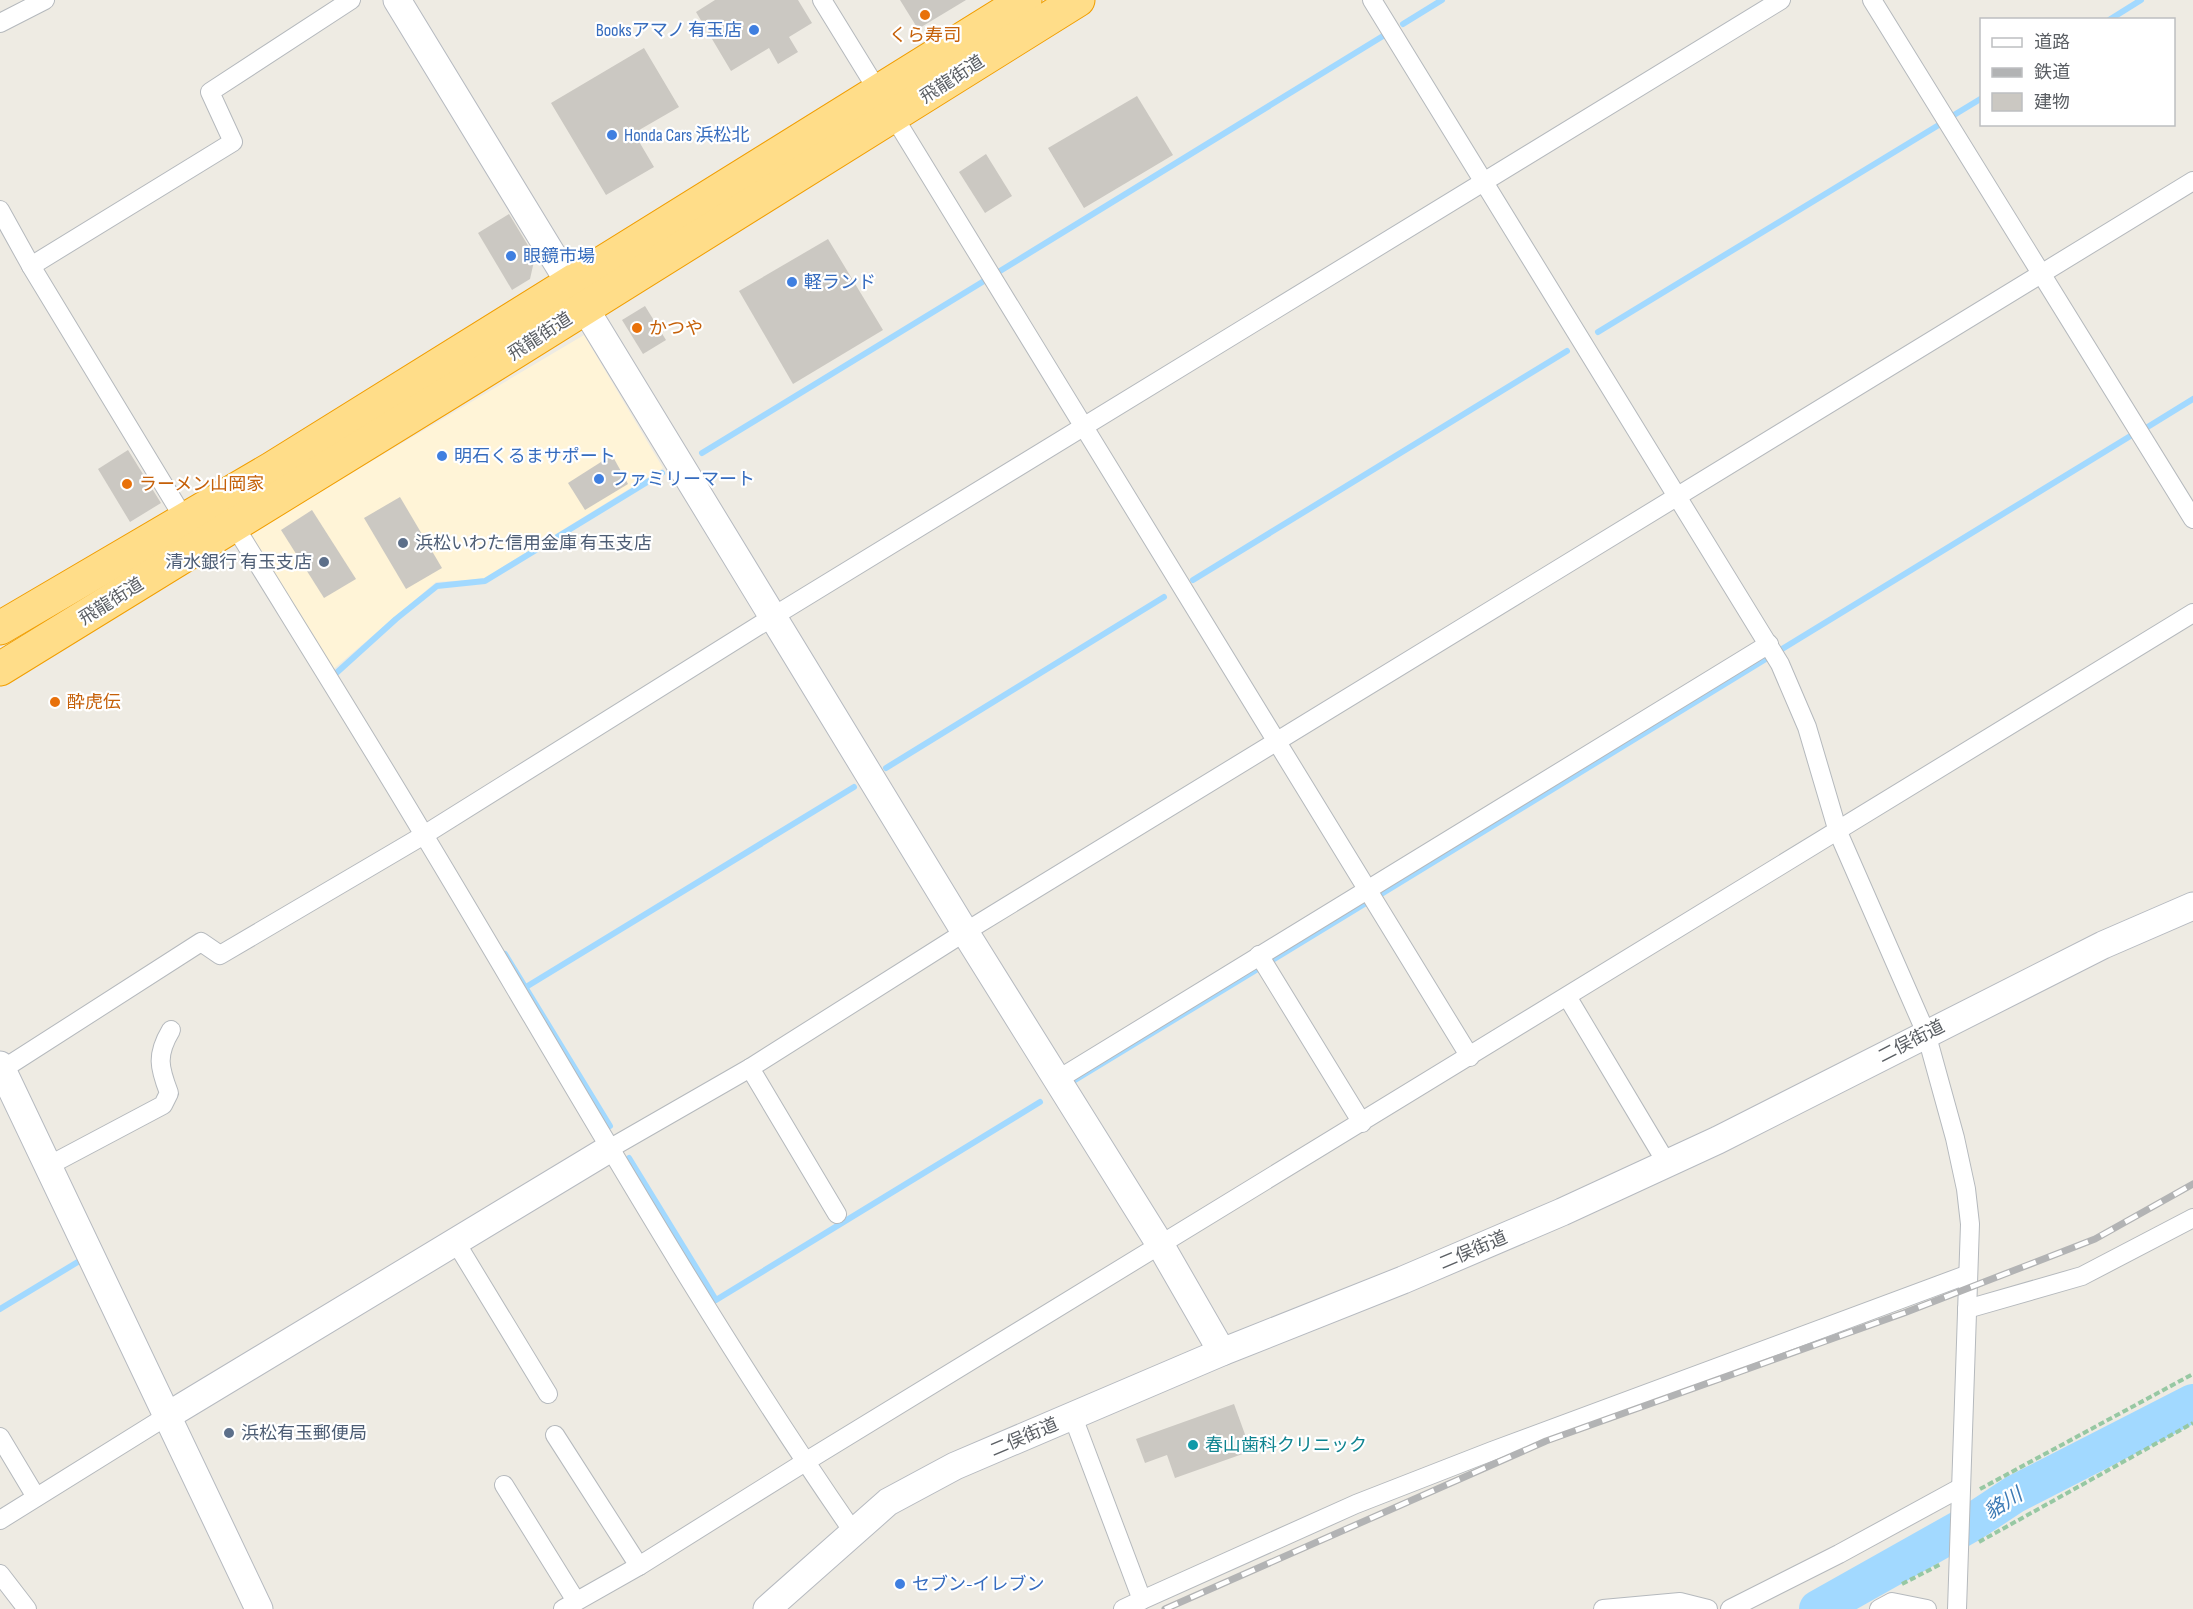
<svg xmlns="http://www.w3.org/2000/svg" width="2193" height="1609" font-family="'Sofia Sans Condensed','Noto Sans JP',sans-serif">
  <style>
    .commercial { fill: #fff4d7 }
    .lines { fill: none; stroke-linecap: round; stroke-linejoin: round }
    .stream { stroke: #a2d9ff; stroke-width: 6 }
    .river { stroke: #a2d9ff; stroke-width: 38 }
    .building { fill: #cbc8c2 }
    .street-casing { stroke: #b5b9bd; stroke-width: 20 }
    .secondary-casing { stroke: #b6bac0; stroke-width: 29 }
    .highway-casing { stroke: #f19e00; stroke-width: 35 }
    .path { stroke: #97c8a3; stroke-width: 4; stroke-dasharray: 6 3; stroke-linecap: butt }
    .street { stroke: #fff; stroke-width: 18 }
    .secondary { stroke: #fff; stroke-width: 27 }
    .highway { stroke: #ffdd89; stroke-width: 33 }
    .rail-casing { stroke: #b2b3b4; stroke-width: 7 }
    .rail { stroke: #fff; stroke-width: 4.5; stroke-dasharray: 14; stroke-linecap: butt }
    .food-dot { fill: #e8710a; stroke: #fff; stroke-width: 2 }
    .shop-dot { fill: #3f7fe0; stroke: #fff; stroke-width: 2 }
    .service-dot { fill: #5c6f8a; stroke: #fff; stroke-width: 2 }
    .culture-dot { fill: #0f9aa8; stroke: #fff; stroke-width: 2 }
    .labels { text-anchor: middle; stroke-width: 4.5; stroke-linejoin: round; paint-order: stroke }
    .shop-label { font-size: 18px; fill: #366cbe; stroke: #fff; text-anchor: start }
    .food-label { font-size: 18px; fill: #c56008; stroke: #fff; text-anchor: start }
    .street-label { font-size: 18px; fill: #5b5f64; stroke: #fff }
    .service-label { font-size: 18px; fill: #4e5e75; stroke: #fff; text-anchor: start }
    .culture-label { font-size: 18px; fill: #0d838f; stroke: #fff; text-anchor: start }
    .water-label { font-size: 20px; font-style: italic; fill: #3b7ab5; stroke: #fff }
  </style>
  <rect width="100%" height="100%" fill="#eeebe3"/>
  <path class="commercial" d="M584 335 663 468 483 579 436 582 330 672 247 535Z"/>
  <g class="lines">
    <g class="stream">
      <path d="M2109 20 2141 0"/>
      <path d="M1403 24 1442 0"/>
      <path d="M1954 115 1982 98"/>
      <path d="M1000 271 1383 36"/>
      <path d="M1598 332 1942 123"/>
      <path d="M2146 428 2193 399"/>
      <path d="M702 453 984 281"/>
      <path d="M1193 580 1567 351"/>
      <path d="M334 678 333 676 396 619 437 586 485 581 662 473"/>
      <path d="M886 768 1164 597"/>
      <path d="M1378 896 2132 435"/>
      <path d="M505 954 610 1126"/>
      <path d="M526 987 854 787"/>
      <path d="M1075 1080 1366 903"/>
      <path d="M629 1158 716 1300 1040 1102"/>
      <path d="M0 1309 81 1260"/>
    </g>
    <path class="river" d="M1818 1609 1971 1523 2015 1494 2193 1403"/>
  </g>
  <g class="building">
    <path d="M715 0H798L812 23 789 37 798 52 778 64 769 48 731 71 696 12Z"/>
    <path d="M900 0H966L918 29Z"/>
    <path d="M644 48 679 107 634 133 654 167 606 195 551 103Z"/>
    <path d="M1137 96 1173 155 1084 208 1048 148Z"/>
    <path d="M986 154 1012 196 985 213 959 172Z"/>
    <path d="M509 214 535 257 530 279 512 290 478 233Z"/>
    <path d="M828 239 883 330 793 384 739 291Z"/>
    <path d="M645 306 666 340 643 354 622 320Z"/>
    <path d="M128 450 161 503 130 522 98 469Z"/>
    <path d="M612 455 628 484 585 510 568 483Z"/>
    <path d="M400 497 442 568 406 589 364 518Z"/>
    <path d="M312 510 356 579 324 598 281 530Z"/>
    <path d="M1234 1404 1251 1451 1175 1478 1167 1455 1145 1463 1136 1439Z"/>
  </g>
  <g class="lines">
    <g class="street-casing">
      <g id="street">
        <path d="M822 0 878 91"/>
        <path d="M1372 0 1780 664 1807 727 1838 832 1926 1033 1955 1138 1966 1189 1970 1224 1957 1609"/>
        <path d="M1872 0 2193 519"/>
        <path d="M0 23 45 0"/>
        <path d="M894 117 1470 1057"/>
        <path d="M0 210 31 266 185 520"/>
        <path d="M31 266 233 142 210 92 351 0"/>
        <path d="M234 525C298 629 362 731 424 835 565 1069 698 1308 854 1533"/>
        <path d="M1259 955 1362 1123"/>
        <path d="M1568 998 1666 1162"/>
        <path d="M750 1068 837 1214"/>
        <path d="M0 1071 201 942 220 955 424 835 774 616 1781 0"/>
        <path d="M1057 1080 1769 644"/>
        <path d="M609 1149 750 1068 965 932 2193 181"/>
        <path d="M48 1166 163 1105 169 1093C159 1067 156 1055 171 1030"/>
        <path d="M455 1241 548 1394"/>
        <path d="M1967 1309 2082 1276 2193 1218"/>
        <path d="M1073 1417 1142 1600 1123 1609"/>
        <path d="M555 1435 639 1566"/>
        <path d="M0 1437 36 1497"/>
        <path d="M504 1485 576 1601"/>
        <path d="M0 1520 167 1416"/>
        <path d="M0 1574 27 1609"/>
        <path d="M1142 1600 1356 1504 1492 1451 1966 1275"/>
        <path d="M563 1609 639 1566 805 1462 2193 613"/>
        <path d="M1603 1609 1680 1602 1708 1609"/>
        <path d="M1730 1609 1839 1554 1960 1488"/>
        <path d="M1879 1609 1892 1602 1927 1609"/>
      </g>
    </g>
    <g class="secondary-casing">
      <g id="secondary">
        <path d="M397 0 965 932 1161 1246 1222 1352"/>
        <path d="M0 1065 259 1609"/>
        <path d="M167 1416 609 1149"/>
        <path d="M767 1609 888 1502 955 1466 1222 1352 1403 1280 1562 1212 1718 1140 2103 945 2193 906"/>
      </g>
    </g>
    <g class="highway-casing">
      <g id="highway">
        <path d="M0 628 271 469 1025 0"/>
        <path d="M0 669 476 376 1078 0"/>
      </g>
    </g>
    <g class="path">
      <path d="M1980 1489 2193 1374"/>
      <path d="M1979 1542 2193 1423"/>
      <path d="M1902 1584 1941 1564"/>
    </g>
    <use href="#street" class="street"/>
    <use href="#secondary" class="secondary"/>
    <use href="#highway" class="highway"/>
    <g class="rail-casing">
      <path id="rail" d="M1165 1609 1546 1441 1904 1313 2095 1239 2193 1184"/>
    </g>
    <use href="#rail" class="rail"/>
  </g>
  <g class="food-dot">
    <circle cx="925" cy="15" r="6"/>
    <circle cx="637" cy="328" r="6"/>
    <circle cx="127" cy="484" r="6"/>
    <circle cx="55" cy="702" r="6"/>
  </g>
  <g class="shop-dot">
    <circle cx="754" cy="30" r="6"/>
    <circle cx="612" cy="135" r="6"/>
    <circle cx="511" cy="256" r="6"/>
    <circle cx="792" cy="282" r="6"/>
    <circle cx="442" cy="456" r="6"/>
    <circle cx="599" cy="479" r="6"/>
    <circle cx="900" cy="1584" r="6"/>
  </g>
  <g class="service-dot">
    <circle cx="403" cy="543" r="6"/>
    <circle cx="324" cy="562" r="6"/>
    <circle cx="229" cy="1433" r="6"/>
  </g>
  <circle class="culture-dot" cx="1193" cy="1445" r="6"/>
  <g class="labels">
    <g class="shop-label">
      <text x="742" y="36" text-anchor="end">Booksアマノ 有玉店</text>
      <text x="624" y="141">Honda Cars 浜松北</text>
      <text x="523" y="262">眼鏡市場</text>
      <text x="804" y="288">軽ランド</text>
      <text x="454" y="462">明石くるまサポート</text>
      <text x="611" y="485">ファミリーマート</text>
      <text x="912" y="1590">セブン-イレブン</text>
    </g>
    <g class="food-label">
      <text x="925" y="41" text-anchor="middle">くら寿司</text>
      <text x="649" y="334">かつや</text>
      <text x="139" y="490">ラーメン山岡家</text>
      <text x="67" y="708">酔虎伝</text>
    </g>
    <g class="street-label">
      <text transform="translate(952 79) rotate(-33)" y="6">飛龍街道</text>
      <text transform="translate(540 336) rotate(-33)" y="6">飛龍街道</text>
      <text transform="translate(111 601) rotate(-32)" y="6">飛龍街道</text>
      <text transform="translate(1911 1041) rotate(-27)" y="6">二俣街道</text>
      <text transform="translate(1473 1250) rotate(-23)" y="6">二俣街道</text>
      <text transform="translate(1024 1437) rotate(-23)" y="6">二俣街道</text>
    </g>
    <g class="service-label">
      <text x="415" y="549">浜松いわた信用金庫 有玉支店</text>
      <text x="312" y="568" text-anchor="end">清水銀行 有玉支店</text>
      <text x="241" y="1439">浜松有玉郵便局</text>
    </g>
    <g class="culture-label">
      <text x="1205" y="1451">春山歯科クリニック</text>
    </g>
    <g class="water-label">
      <text transform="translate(2003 1503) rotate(-32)" y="7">貉川</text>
    </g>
  </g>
  <rect x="1980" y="18" width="195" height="108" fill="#ffffff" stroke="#bdbfc1" stroke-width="1.5"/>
  <rect x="1992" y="38" width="30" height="9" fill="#ffffff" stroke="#bdbfc1" stroke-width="1.5"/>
  <text x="2034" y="48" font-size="18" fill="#5b5f64">道路</text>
  <rect x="1992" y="68" width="30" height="9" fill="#b2b3b4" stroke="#bdbfc1" stroke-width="1.5"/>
  <text x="2034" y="78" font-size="18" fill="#5b5f64">鉄道</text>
  <rect x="1992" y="93" width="30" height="18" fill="#cbc8c2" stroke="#bdbfc1" stroke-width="1.5"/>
  <text x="2034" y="108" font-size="18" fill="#5b5f64">建物</text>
</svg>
